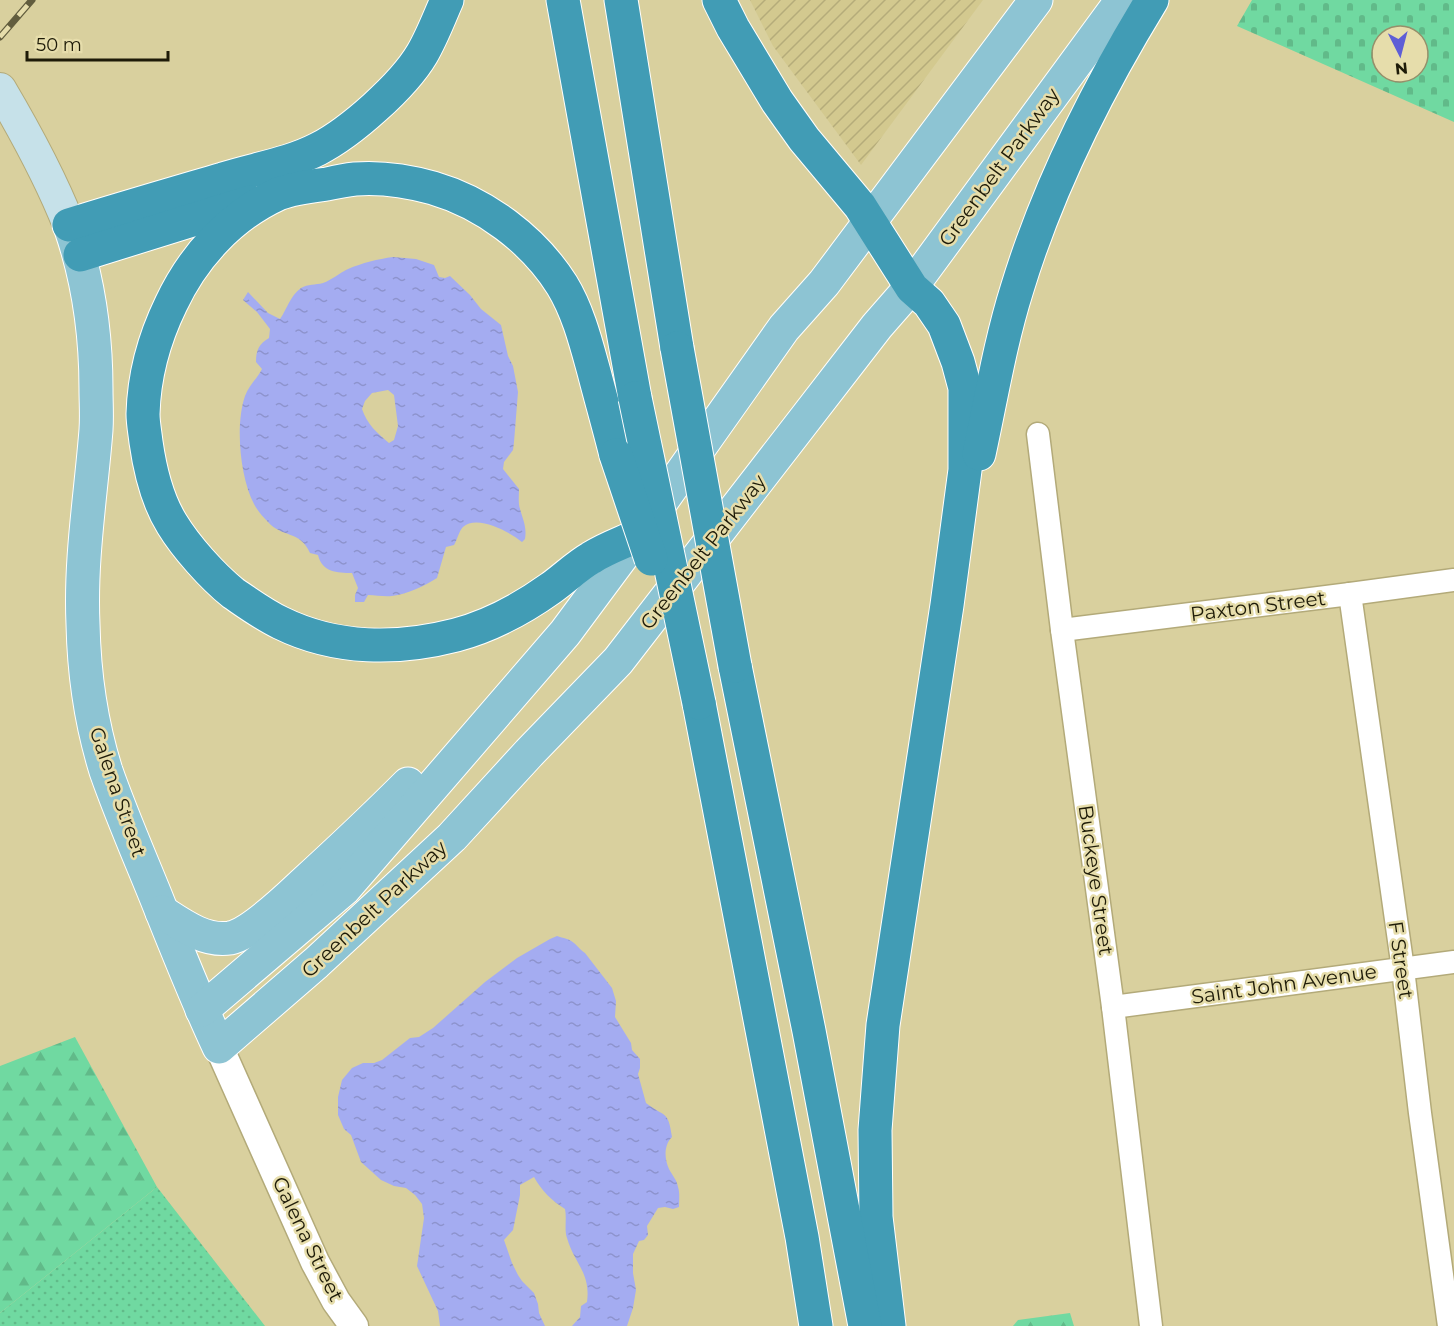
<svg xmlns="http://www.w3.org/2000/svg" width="1454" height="1326" font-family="Montserrat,sans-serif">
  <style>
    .industrial { fill: url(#industrial-furrows) }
    .grass { fill: url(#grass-dots) }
    .forest { fill: url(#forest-firs) }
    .cemetery { fill: url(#cemetery-stones); fill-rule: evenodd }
    .water { fill: url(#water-ripples); fill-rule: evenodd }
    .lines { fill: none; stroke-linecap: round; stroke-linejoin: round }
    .minor-casing { stroke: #b3aa79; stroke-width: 25 }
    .tertiary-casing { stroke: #b3aa79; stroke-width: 31 }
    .secondary-casing { stroke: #b3aa79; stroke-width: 34 }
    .primary-casing { stroke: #fff; stroke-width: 35 }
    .motorway-casing { stroke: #fff; stroke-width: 35 }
    .minor { stroke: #fff; stroke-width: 22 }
    .tertiary { stroke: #fff; stroke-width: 28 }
    .secondary { stroke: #c6e1e9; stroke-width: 32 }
    .primary { stroke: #8dc4d3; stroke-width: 33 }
    .motorway { stroke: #419cb5; stroke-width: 33 }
    .rail-casing { stroke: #625d3e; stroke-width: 7 }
    .rail { stroke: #e6ddab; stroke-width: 4.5; stroke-dasharray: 14; stroke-linecap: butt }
    .motorway-bridge-casing { stroke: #fff; stroke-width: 35; stroke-linecap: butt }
    .motorway-bridge { stroke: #419cb5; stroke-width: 33 }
    .labels { text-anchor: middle; stroke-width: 5; stroke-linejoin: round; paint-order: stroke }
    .street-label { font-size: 20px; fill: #1e1b08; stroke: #e6ddab }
  </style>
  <defs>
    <pattern id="industrial-furrows" width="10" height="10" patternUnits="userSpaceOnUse" patternTransform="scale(1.5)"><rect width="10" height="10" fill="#d3c98f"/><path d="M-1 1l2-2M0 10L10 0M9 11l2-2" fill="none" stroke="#b5ac7a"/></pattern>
    <pattern id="grass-dots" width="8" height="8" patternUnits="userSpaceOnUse" patternTransform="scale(1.5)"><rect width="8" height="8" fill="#70d9a1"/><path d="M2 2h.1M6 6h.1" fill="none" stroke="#61ba89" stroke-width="1.8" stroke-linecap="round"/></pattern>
    <pattern id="forest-firs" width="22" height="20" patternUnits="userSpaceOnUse" patternTransform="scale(1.5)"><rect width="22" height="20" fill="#70d9a1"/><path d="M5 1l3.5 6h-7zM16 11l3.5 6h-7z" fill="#61ba89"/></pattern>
    <pattern id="cemetery-stones" width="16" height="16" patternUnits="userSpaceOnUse" patternTransform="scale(1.5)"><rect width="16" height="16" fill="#70d9a1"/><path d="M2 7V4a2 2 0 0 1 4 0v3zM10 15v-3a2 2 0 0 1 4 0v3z" fill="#61ba89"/></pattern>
    <pattern id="water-ripples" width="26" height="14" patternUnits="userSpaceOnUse" patternTransform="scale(1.5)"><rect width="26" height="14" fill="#a4acf1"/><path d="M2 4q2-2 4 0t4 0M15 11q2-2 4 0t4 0" fill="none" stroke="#8d93cd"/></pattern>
  </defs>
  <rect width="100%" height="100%" fill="#d9d09e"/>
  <path class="industrial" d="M750 0H983L861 165 773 46Z"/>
  <path class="grass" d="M157 1187 265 1326H0V1313Z"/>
  <g class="forest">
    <path d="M75 1037 157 1187 0 1313V1066Z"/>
    <path d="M1070 1313 1074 1326H1013L1018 1320Z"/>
  </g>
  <path class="cemetery" d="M1252 0H1454V122L1237 26ZM1382 36H1418V72H1382Z"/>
  <g class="water">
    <path d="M393 257 416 259 434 265 439 277 445 278 450 276 470 295 481 309 501 325 508 356 513 366 518 392 514 442 513 450 504 462 503 469 519 489C519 495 518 503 520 509 523 520 527 527 525 539L522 542C510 532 477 514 463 527 459 531 457 540 454 545L446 547 437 578C424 586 408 594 392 596 384 597 376 595 368 595L364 602H355V595L358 588 352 573C337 573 322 572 318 555L310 553C300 530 282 538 268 522 263 517 257 510 254 504 240 477 235 425 245 396 249 385 257 379 262 369L256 362C256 350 259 344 269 338L270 329 257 312 243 300 248 292 268 313 280 319C287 309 290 296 301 288 308 284 315 285 323 283 332 280 339 273 348 269 362 263 378 259 393 257ZM388 390 394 395 398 426 394 440 389 443C377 433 367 424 362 409L365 401 372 393Z"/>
    <path d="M557 936C563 938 570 939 574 943 578 946 580 950 585 953L612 988 616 1001 615 1017 631 1043 632 1050 640 1059V1068L638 1074 646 1103C665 1118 668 1109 672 1137 664 1145 664 1158 669 1169 672 1175 677 1180 678 1187 680 1193 679 1200 679 1207L673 1209 665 1207 658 1208 647 1226 648 1235 644 1240 639 1241 633 1254V1273L636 1290 633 1308 627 1326H572L580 1317 581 1306 587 1302C591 1273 574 1263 567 1238 564 1229 567 1219 565 1209 552 1201 541 1190 534 1177L520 1185V1195L513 1230 504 1240 512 1263 518 1275 522 1281 534 1293 538 1304 539 1313 545 1326H440L438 1311 417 1266 424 1218 422 1204 415 1195 406 1188 394 1186 381 1180 361 1162 351 1135 344 1129 338 1115V1097L342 1080 352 1068 363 1063H374L382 1060 410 1038 419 1037 433 1028 485 982 517 958 550 939Z"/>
  </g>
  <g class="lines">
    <g class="minor-casing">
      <g id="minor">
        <path d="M1038 434 1062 630 1113 1007 1151 1326"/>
        <path d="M1350 594 1403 969 1420 1113 1449 1326"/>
        <path d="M1062 630 1350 594 1454 580"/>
        <path d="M1113 1007 1454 962"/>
      </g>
    </g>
    <g class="tertiary-casing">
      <path id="tertiary" d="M219 1047 315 1262 336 1301 354 1326"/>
    </g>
    <g class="secondary-casing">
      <path id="secondary" d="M0 89C26 133 50 177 69 225"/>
    </g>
    <g class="primary-casing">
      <g id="primary">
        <path d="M71 229C89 282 96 333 96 389 96 403 97 416 96 430 91 494 80 559 83 624 84 673 91 723 106 771 121 814 139 855 156 897 176 947 196 998 219 1047L316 963 452 837 529 753 618 661 877 326 912 286 1122 0"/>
        <path d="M162 912C182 925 205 942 230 938 251 934 288 898 304 883 339 851 374 818 408 784"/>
        <path d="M202 1010 344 889 565 633 637 536 784 328 824 283 1036 0"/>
      </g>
    </g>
    <g class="motorway-casing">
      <g id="motorway">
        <path d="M563 0 635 398"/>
        <path d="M621 0 677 348"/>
        <path d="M719 0 733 28 777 101 804 139 860 206 912 288 929 303 944 325 958 362 965 388V470L947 605 883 1025 875 1130 876 1217 889 1326"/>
        <path d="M69 225C120 209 172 194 223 179 254 169 289 164 318 149 351 132 403 86 422 54 432 37 439 18 447 0"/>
        <path d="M80 255 250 202"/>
        <path d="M979 454C991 399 1000 343 1017 289 1048 187 1097 90 1152 0"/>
        <path d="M616 455C609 427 601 399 594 372 586 343 578 311 562 285 533 239 484 203 433 188 408 181 381 177 355 179 346 180 336 182 327 184 311 186 293 188 278 194 230 216 193 257 171 304 154 339 144 376 143 414 143 423 145 433 146 442 150 470 157 500 172 524 186 547 212 576 233 593 249 604 264 615 281 623 336 650 398 650 456 635 490 626 523 608 551 588 565 578 577 566 591 558 605 549 622 543 637 536"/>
        <path d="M735 666 809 1031 865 1326"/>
        <path d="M699 703 802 1237 816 1326"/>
      </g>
    </g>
    <use href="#minor" class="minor"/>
    <use href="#tertiary" class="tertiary"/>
    <use href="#secondary" class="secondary"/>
    <use href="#primary" class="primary"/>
    <use href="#motorway" class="motorway"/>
    <g class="rail-casing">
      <path id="rail" d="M0 37 32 0"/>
    </g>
    <use href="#rail" class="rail"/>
    <g class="motorway-bridge-casing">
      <g id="motorway-bridge">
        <path d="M677 348 735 666"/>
        <path d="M635 398 699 703"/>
        <path d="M616 455 651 559"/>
      </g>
    </g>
    <use href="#motorway-bridge" class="motorway-bridge"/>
  </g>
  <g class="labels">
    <g class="street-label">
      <text transform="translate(999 167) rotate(-54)" y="7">Greenbelt Parkway</text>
      <text transform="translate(703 552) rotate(-52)" y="7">Greenbelt Parkway</text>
      <text transform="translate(1258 606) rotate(-7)" y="7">Paxton Street</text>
      <text transform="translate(118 792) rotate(71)" y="7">Galena Street</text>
      <text transform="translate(1096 880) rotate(82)" y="7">Buckeye Street</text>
      <text transform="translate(374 909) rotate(-43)" y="7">Greenbelt Parkway</text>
      <text transform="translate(1401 960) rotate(82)" y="7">F Street</text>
      <text transform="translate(1284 984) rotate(-8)" y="7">Saint John Avenue</text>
      <text transform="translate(308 1239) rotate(64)" y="7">Galena Street</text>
    </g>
  </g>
  <g transform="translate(1400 54) rotate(174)"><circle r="28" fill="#e6ddab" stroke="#968f6a" stroke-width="1.5"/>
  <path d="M0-4.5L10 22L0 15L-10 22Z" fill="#5e5ed6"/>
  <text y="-9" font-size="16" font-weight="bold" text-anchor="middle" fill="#1e1b08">N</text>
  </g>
  <path d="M27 51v9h141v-9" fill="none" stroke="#1e1b08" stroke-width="3"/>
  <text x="36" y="51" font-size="18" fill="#1e1b08" stroke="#e6ddab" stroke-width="4.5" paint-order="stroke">50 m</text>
</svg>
